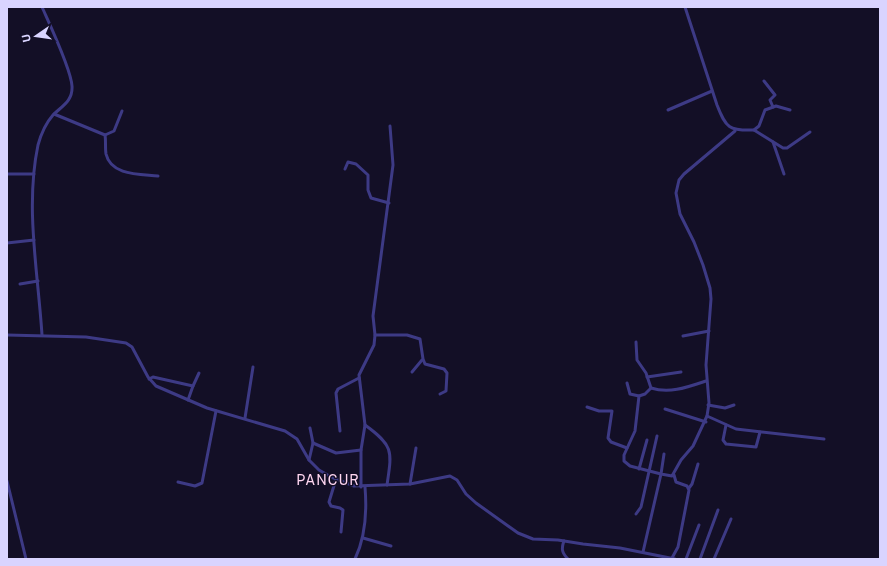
<svg xmlns="http://www.w3.org/2000/svg" width="887" height="566" font-family="'Public Sans',sans-serif">
  <style>
    .lines { fill: none; stroke-linecap: round; stroke-linejoin: round }
    .street { stroke: #3d3a85; stroke-width: 3 }
    .labels { text-anchor: middle; stroke-width: 3; stroke-linejoin: round; paint-order: stroke }
    .quarter-label { font-size: 14px; letter-spacing: 1px; fill: #ffd6f0; stroke: #130f26 }
  </style>
  <rect width="100%" height="100%" fill="#130f26"/>
  <g class="lines">
    <g class="street">
      <path d="M42 7C50 25 71 69 72 86 73 101 62 106 53 115 46 123 41 134 38 145 25 207 38 272 42 335"/>
      <path d="M685 7 717 105C726 128 729 131 754 130L759 126 765 110 776 106 790 110"/>
      <path d="M764 81 775 95 770 100 773 107"/>
      <path d="M668 110 712 91"/>
      <path d="M54 114 105 135C106 141 105 148 106 154 111 176 141 174 158 176"/>
      <path d="M754 130 783 148H787L810 132"/>
      <path d="M105 135 114 131 122 111"/>
      <path d="M773 142 784 174"/>
      <path d="M345 169 348 162 356 164 368 175V190L371 198 389 203"/>
      <path d="M7 174H34"/>
      <path d="M7 243 34 240"/>
      <path d="M20 284 38 281"/>
      <path d="M7 335 86 337 126 343 132 347 148 377 156 386 207 408 285 431 297 439 309 460 319 470 331 477 354 486 410 484 450 476 457 480 466 494 476 503 518 533 533 539 558 540 583 544 620 548 675 559"/>
      <path d="M375 335H407L420 339 423 359 425 364 444 369 447 373 446 391 440 394"/>
      <path d="M683 336 709 331"/>
      <path d="M636 342 637 360 646 373 651 388 645 394 639 396 635 431 624 455V461L630 466 661 474 643 552"/>
      <path d="M412 372 422 360"/>
      <path d="M647 377 681 372"/>
      <path d="M149 379 153 377 193 386 188 400"/>
      <path d="M627 383 630 394 639 396"/>
      <path d="M193 386 199 373"/>
      <path d="M651 388C670 394 688 387 706 381"/>
      <path d="M708 405 725 408 734 405"/>
      <path d="M587 407 599 411H612L608 438 611 442 627 448"/>
      <path d="M665 409 706 422"/>
      <path d="M707 416 736 429 824 439"/>
      <path d="M245 418 253 367"/>
      <path d="M365 425C394 446 392 451 387 485"/>
      <path d="M726 425 723 440 726 444 756 447 760 432"/>
      <path d="M340 431 336 393 338 389 359 378"/>
      <path d="M313 443 336 453 361 450"/>
      <path d="M664 454 661 474 672 476 681 460 693 446 707 416 709 403 706 365 711 299 710 288 703 265 694 242 680 214 676 193 679 180 684 174 735 131"/>
      <path d="M309 460 313 443 310 428"/>
      <path d="M639 469 647 440"/>
      <path d="M336 479 329 502 331 506 340 508 343 510 341 532"/>
      <path d="M7 481 26 559"/>
      <path d="M178 482 195 486 202 483 216 411"/>
      <path d="M410 484 416 448"/>
      <path d="M361 487V450L365 425 359 375 374 345 375 335 373 316 393 165 390 126"/>
      <path d="M689 488 692 484 698 464"/>
      <path d="M636 514 641 507 657 436"/>
      <path d="M363 538 391 546"/>
      <path d="M564 541C561 549 562 553 568 559"/>
      <path d="M672 558 678 547 689 490 687 486 676 482 674 475"/>
      <path d="M355 559C366 536 367 511 365 487"/>
      <path d="M686 559 699 525"/>
      <path d="M700 559 718 510"/>
      <path d="M714 559 731 519"/>
    </g>
  </g>
  <g class="labels">
    <g class="quarter-label">
      <text x="328" y="485">PANCUR</text>
    </g>
  </g>
  <rect width="887" height="566" fill="none" stroke="#d9d4ff" stroke-width="16"/>
  <g transform="translate(36 36) rotate(257)" stroke="#130f26" stroke-width="3" paint-order="stroke">
  <path d="M0-3L7 15L0 10L-7 15Z" fill="#d9d4ff"/>
  <text y="-6" font-size="11" font-weight="bold" text-anchor="middle" fill="#d9d4ff">U</text>
  </g>
</svg>
